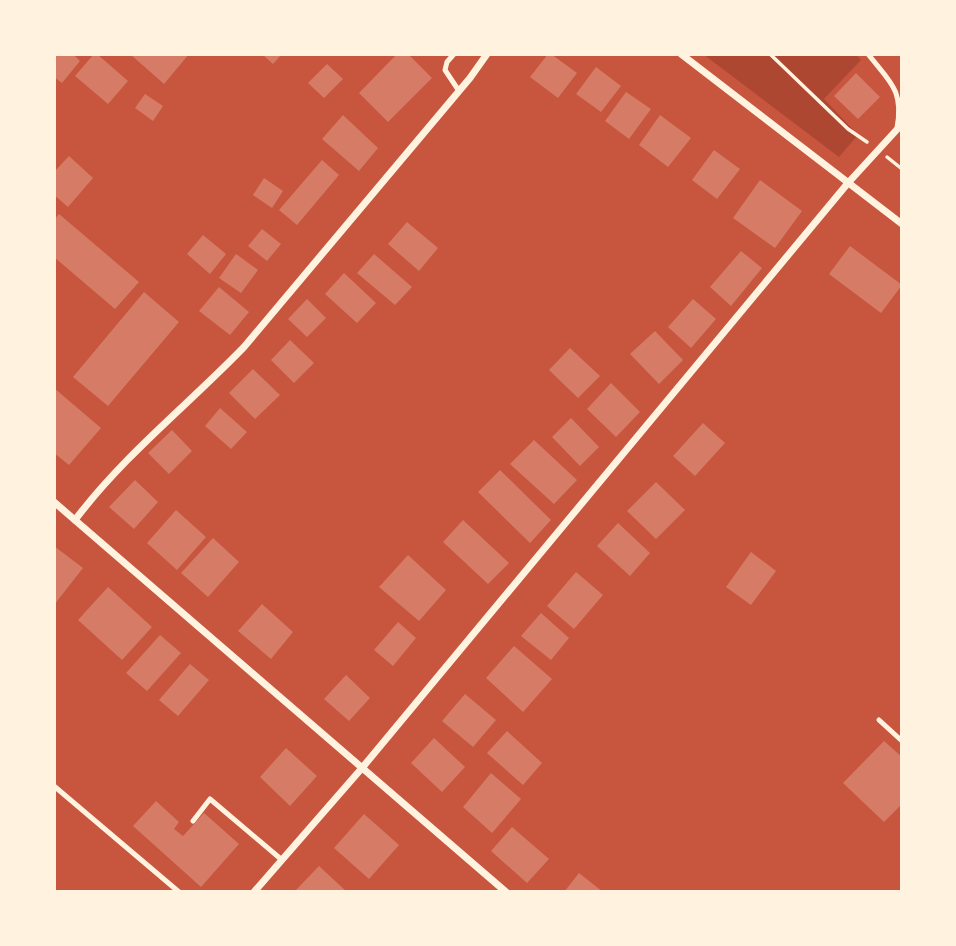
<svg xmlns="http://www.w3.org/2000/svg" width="956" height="946" font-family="Arial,sans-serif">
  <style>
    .green { fill: #ae4732 }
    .building { fill: #d67c66 }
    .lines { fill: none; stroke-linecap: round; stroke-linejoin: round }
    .path { stroke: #fff3e0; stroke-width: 3.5 }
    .service { stroke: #fff3e0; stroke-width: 5 }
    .minor { stroke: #fff3e0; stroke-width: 7 }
  </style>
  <rect width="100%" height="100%" fill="#c8553d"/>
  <path class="green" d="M703 54H856L861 60 824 99 858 135 839 157Z"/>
  <g class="building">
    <path d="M54 54H73L80 61 62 83 54 77Z"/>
    <path d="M94 54H97L128 81 108 104 75 76Z"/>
    <path d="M130 54H189L164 84Z"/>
    <path d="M262 54H282L273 64Z"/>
    <path d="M397 54H408L432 78 388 122 359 93Z"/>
    <path d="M548 54H551L577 73 558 98 530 77Z"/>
    <path d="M327 64 343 79 324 98 308 83Z"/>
    <path d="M596 67 621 86 601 112 576 94Z"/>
    <path d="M856 73 880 97 858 119 834 96Z"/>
    <path d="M626 92 651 109 629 139 605 121Z"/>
    <path d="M145 94 163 106 153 121 135 108Z"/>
    <path d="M343 115 378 148 359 171 322 139Z"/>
    <path d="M660 115 691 138 668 167 639 145Z"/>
    <path d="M714 150 740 169 717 199 692 180Z"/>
    <path d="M69 156 93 178 68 207 54 195V172Z"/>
    <path d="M322 160 339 175 297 225 279 210Z"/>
    <path d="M264 178 283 191 272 208 253 195Z"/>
    <path d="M760 180 802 211 775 248 733 218Z"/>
    <path d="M59 214 139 282 115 309 54 257V220Z"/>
    <path d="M407 222 438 248 419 271 388 244Z"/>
    <path d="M262 229 281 244 267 261 248 246Z"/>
    <path d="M203 235 226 254 210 274 187 254Z"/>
    <path d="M850 246 902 285 881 313 829 274Z"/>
    <path d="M741 251 762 268 731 306 710 287Z"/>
    <path d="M236 254 258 270 241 293 219 278Z"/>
    <path d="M374 254 412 287 395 305 357 273Z"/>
    <path d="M344 273 376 303 357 323 325 294Z"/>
    <path d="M219 287 249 312 230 335 199 311Z"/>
    <path d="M144 292 179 322 108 406 73 377Z"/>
    <path d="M307 299 326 318 307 337 288 319Z"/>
    <path d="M693 299 716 319 691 348 668 327Z"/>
    <path d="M655 331 683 360 659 384 630 354Z"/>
    <path d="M290 340 314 363 294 383 271 360Z"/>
    <path d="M570 348 600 376 578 398 549 370Z"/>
    <path d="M253 369 280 395 255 419 229 393Z"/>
    <path d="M611 383 640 412 616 437 587 409Z"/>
    <path d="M54 388 101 428 69 465 54 453Z"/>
    <path d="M220 408 247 432 231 449 205 426Z"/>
    <path d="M571 418 599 447 580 466 552 437Z"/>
    <path d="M703 423 725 443 695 476 673 456Z"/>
    <path d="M172 430 192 451 169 474 148 453Z"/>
    <path d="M534 440 577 480 554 504 510 464Z"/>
    <path d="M500 470 551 520 530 543 478 492Z"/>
    <path d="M135 480 158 502 134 529 109 507Z"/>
    <path d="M656 482 685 510 656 539 627 511Z"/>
    <path d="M176 510 206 537 177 570 147 543Z"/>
    <path d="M463 520 509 563 488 584 443 542Z"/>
    <path d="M618 523 650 553 630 576 597 546Z"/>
    <path d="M213 538 239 562 208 597 181 573Z"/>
    <path d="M54 546 83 568 54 605Z"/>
    <path d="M751 552 776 571 751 605 726 587Z"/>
    <path d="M408 555 446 590 419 621 379 587Z"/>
    <path d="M576 572 603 595 574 629 547 606Z"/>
    <path d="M108 587 152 627 122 660 78 620Z"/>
    <path d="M262 604 293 632 271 659 238 631Z"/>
    <path d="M541 613 569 638 551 660 521 636Z"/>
    <path d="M398 622 416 638 393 666 374 650Z"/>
    <path d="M160 635 181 653 147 691 126 673Z"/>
    <path d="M514 646 552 679 523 712 486 678Z"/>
    <path d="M190 664 209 680 178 716 159 700Z"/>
    <path d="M346 675 370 698 349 721 324 699Z"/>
    <path d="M465 694 496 720 473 747 442 721Z"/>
    <path d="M507 731 542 763 523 785 487 753Z"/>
    <path d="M434 738 465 767 442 792 411 763Z"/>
    <path d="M884 741 902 757V804L884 822 843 783Z"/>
    <path d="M286 748 317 776 290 806 260 777Z"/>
    <path d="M491 773 521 799 492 833 463 807Z"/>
    <path d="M156 801 179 822 174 829 183 836 204 813 239 844 201 887 133 826Z"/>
    <path d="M364 814 399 845 369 879 334 848Z"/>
    <path d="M512 827 549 859 527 883 491 851Z"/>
    <path d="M319 866 347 892 296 890Z"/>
    <path d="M579 873 603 892H564Z"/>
  </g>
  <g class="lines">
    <g class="path">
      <path d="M770 54 848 129 867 142"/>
      <path d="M887 157 902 169"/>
    </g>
    <g class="service">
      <path d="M454 54 447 62 445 70 459 91"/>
      <path d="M868 54C890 82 904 90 897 128"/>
      <path d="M879 720 902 741"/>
      <path d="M54 786 179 892"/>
      <path d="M193 821 210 799 282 860"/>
    </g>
    <g class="minor">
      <path d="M681 54 902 224"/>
      <path d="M54 502 506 892"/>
      <path d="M75 520C124 455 188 405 244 347L470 78 487 54"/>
      <path d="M254 892 362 768 848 183 902 124"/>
    </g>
  </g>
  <rect width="956" height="946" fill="none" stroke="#fff3e0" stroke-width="112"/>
</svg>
